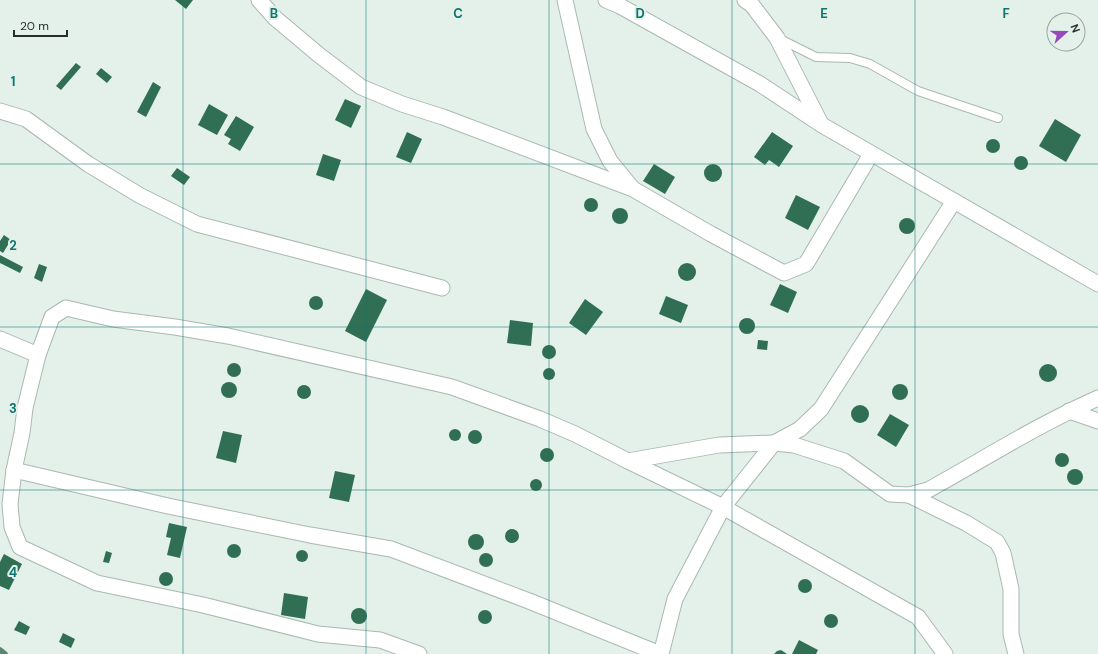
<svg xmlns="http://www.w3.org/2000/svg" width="1098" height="654" font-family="'DM Sans',sans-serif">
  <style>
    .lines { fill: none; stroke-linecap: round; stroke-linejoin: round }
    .stream { stroke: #598671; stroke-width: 5.5 }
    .building { fill: #316f55 }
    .lane-casing { stroke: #abb8b1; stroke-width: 10 }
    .street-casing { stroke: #abb8b1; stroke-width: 17 }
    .lane { stroke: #fff; stroke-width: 8 }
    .street { stroke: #fff; stroke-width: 15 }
    .grid { fill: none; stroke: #0f766e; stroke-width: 1; stroke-opacity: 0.55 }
    .grid-label { font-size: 13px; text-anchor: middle; font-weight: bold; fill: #0f766e; stroke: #e3f1ea; stroke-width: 4; stroke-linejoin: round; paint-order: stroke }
  </style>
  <rect width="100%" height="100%" fill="#e3f1ea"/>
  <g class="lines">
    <path class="stream" d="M0 650 5 654"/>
  </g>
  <g class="building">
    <path d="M175 0H193L186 9Z"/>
    <path d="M76 63 81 67 61 90 56 86Z"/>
    <path d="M101 68 112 77 107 83 96 74Z"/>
    <path d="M153 82 161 87 146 117 137 112Z"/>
    <path d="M345 99 361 106 351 128 335 120Z"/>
    <path d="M209 104 228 115 217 135 198 125Z"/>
    <path d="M236 116 254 127 240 151 228 144 231 139 224 135Z"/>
    <path d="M1055 119 1081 135 1066 162 1039 146Z"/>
    <path d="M407 132 422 139 411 163 396 157Z"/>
    <path d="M772 132 793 146 779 167 769 160 765 165 754 157Z"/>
    <circle cx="993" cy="146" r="7"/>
    <path d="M323 154 341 160 334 181 316 175Z"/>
    <circle cx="1021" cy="163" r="7"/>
    <path d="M654 164 675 177 665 194 643 181Z"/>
    <circle cx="713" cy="173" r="9"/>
    <path d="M177 168 190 177 184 185 171 176Z"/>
    <path d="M796 195 820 207 808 230 785 218Z"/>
    <circle cx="591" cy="205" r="7"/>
    <circle cx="620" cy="216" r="8"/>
    <circle cx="907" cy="226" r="8"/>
    <path d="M4 235 11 240 3 253 0 251V241Z"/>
    <path d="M0 255 23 267 20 273 0 263Z"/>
    <circle cx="687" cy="272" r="9"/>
    <path d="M39 264 47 267 42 282 34 278Z"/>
    <path d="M780 284 797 292 788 313 770 305Z"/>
    <path d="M366 289 387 300 366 342 345 331Z"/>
    <path d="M666 296 688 305 681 323 659 314Z"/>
    <circle cx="316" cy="303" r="7"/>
    <path d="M585 299 603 312 586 335 569 323Z"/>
    <circle cx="747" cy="326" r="8"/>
    <path d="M510 320 533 323 531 346 507 343Z"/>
    <path d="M758 340 768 341 767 350 757 349Z"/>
    <circle cx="549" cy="352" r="7"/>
    <circle cx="234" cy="370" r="7"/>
    <circle cx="1048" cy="373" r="9"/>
    <circle cx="549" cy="374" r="6"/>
    <circle cx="229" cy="390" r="8"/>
    <circle cx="900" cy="392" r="8"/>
    <circle cx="304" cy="392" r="7"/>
    <circle cx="860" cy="414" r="9"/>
    <path d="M890 414 909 425 896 447 877 435Z"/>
    <circle cx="455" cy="435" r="6"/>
    <circle cx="475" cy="437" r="7"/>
    <path d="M223 431 242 435 236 463 216 458Z"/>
    <circle cx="547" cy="455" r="7"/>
    <circle cx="1062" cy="460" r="7"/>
    <circle cx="1075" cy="477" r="8"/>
    <path d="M335 471 355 475 349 502 329 498Z"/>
    <circle cx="536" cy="485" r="6"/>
    <path d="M169 523 187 527 180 558 167 555 171 538 166 537Z"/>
    <circle cx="512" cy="536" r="7"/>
    <circle cx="476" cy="542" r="8"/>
    <circle cx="234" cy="551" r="7"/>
    <circle cx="302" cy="556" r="6"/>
    <path d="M106 551 112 553 109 563 103 562Z"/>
    <circle cx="486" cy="560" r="7"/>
    <path d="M4 554 22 564 9 590 0 586V562Z"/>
    <circle cx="166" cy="579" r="7"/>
    <circle cx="805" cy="586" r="7"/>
    <path d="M284 593 308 597 305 619 281 615Z"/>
    <circle cx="359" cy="616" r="8"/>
    <circle cx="485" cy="617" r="7"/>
    <circle cx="831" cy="621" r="7"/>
    <path d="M19 621 30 627 26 635 14 630Z"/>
    <path d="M63 633 75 639 71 648 59 642Z"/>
    <path d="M799 640 818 650 816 654H792Z"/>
    <path d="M781 650 787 654H774L777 651Z"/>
  </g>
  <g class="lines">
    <g class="lane-casing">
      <path id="lane" d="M780 39 816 57 850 58 870 64 918 91 998 118"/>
    </g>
    <g class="street-casing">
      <g id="street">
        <path d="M259 0 275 18 319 55 361 87 402 104 443 117 633 189 711 234 784 273 806 264 871 154"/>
        <path d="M565 0 594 129 610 161 632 188"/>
        <path d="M606 0 620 6 760 84 822 125 1098 284"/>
        <path d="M745 0 752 5 777 38 821 124"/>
        <path d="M0 111 26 119 88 164 139 195 197 224 442 288"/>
        <path d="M0 339 38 355"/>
        <path d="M1069 411 1098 421"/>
        <path d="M628 461 723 507 918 617 945 654"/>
        <path d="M14 470 168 506 310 535 391 549 529 601 660 654"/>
        <path d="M909 495 966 523 997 542 1003 553 1011 589V634L1016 654"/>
        <path d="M419 654 380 640 318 634 203 605 97 583 20 547 12 527 10 504 14 470 22 433 25 408 38 355 52 317 66 308 113 319 175 327 228 336 452 387 540 419 575 434 628 461 719 445 774 443 794 445 844 461 890 494 909 495 928 490C984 459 1039 424 1098 398"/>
        <path d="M661 654 675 599 723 507 774 443 800 429 821 409 954 201"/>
      </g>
    </g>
    <use href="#lane" class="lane"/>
    <use href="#street" class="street"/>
  </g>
  <path class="grid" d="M183 0V654M366 0V654M549 0V654M732 0V654M915 0V654M0 164H1098M0 327H1098M0 490H1098"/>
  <g class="grid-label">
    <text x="274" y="18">B</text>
    <text x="458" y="18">C</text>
    <text x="640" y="18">D</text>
    <text x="824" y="18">E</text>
    <text x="1006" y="18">F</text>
    <text x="13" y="86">1</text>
    <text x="13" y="250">2</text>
    <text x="13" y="413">3</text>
    <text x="13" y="577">4</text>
  </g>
  <g transform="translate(1066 32) rotate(69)"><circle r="19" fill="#e3f1ea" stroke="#99a39e"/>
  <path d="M0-3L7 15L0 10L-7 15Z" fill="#974abb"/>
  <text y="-6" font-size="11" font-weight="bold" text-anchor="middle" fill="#292e2c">N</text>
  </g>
  <path d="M14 30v6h53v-6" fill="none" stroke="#292e2c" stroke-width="2"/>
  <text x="20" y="30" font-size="12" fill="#292e2c" stroke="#e3f1ea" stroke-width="3" paint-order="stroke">20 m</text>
</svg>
